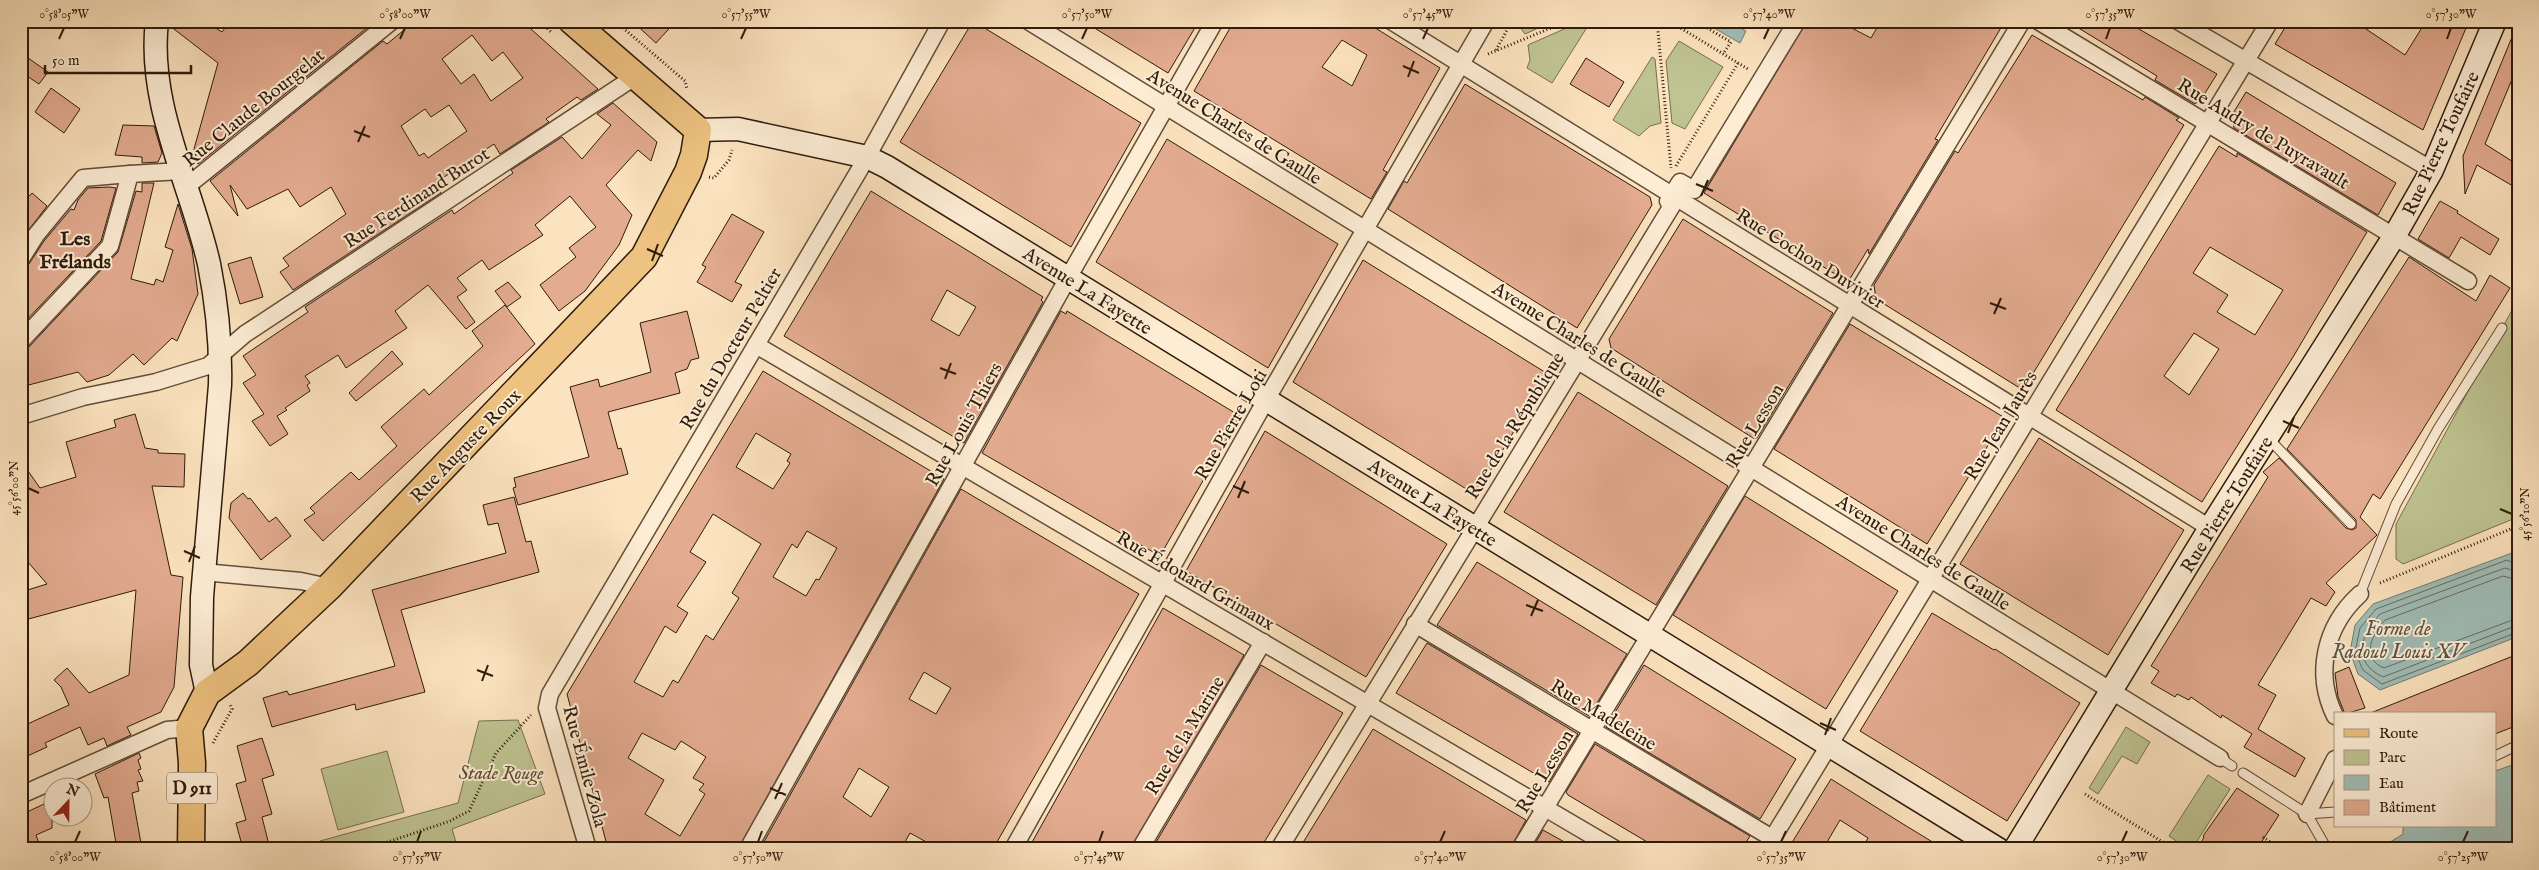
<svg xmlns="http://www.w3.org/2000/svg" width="2539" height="870" font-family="'IM FELL English',serif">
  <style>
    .green { fill: #bfc492; stroke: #76704e }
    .water { fill: #a0bdb7; stroke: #727c72 }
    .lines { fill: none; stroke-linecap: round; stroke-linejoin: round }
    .shore { stroke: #676c61; stroke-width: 1 }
    .building { fill: #e3ab90; stroke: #2e1b0b; fill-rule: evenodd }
    .lane-casing { stroke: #624d38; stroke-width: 11 }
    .street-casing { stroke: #624d38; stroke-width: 19 }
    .secondary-casing { stroke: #2e1b0b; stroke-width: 25 }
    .primary-casing { stroke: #2e1b0b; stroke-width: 29 }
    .path { stroke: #2e1b0b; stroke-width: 3; stroke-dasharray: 1 2.5; stroke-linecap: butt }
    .lane { stroke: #fdedd5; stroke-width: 9 }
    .street { stroke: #fdedd5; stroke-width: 16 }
    .secondary { stroke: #fdedd5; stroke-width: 22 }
    .primary { stroke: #eec280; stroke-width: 26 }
    .ticks { fill: none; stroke: #2e1b0b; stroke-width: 2 }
    .labels { text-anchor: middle; stroke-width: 4; stroke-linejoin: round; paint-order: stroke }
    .shield { fill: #fdedd5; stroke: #6c5a48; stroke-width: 1 }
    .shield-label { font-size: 18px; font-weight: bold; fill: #2e1b0b }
    .street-label { font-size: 19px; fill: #2e1b0b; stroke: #fdedd5 }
    .park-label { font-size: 19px; font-style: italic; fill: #5a4e34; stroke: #fdedd5 }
    .neighbourhood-label { font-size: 20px; font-weight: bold; fill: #2e1b0b; stroke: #fdedd5 }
    .water-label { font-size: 20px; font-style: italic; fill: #565447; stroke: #fdedd5 }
    .neatline { fill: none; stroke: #2e1b0b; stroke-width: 2 }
    .ticks-label { font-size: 12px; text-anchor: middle; fill: #2e1b0b }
  </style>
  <rect width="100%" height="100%" fill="#fce3bf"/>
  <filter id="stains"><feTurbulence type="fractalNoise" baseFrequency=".004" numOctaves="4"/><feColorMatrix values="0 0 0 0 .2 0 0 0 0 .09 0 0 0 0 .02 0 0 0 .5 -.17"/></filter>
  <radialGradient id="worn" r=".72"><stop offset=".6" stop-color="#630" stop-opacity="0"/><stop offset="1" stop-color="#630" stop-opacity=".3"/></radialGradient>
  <g class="green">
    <path d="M1517 21H1554L1525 34 1520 27 1515 25Z"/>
    <path d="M1582 21H1591L1552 83 1527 68 1530 60 1528 45Z"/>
    <path d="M1679 41 1723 67 1685 129 1672 123 1666 61Z"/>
    <path d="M1652 57 1655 59 1661 123 1650 126 1639 136 1613 120Z"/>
    <path d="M2518 299V517L2403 564 2396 559V524Z"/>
    <path d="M518 720 545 794 452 829 458 849H323L320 841 458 803 479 721Z"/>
    <path d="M2126 727 2150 742 2137 764 2122 756 2098 794 2089 788Z"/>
    <path d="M387 751 404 812 338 830 321 769Z"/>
    <path d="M2208 775 2230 789 2192 849H2188L2169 836Z"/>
  </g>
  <g class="water">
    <path d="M1702 21H1729L1746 31 1740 43Z"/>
    <path d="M2512 553 2518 566V635L2514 638 2380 690 2358 674 2350 652 2355 625 2373 604Z"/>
    <path d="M2518 763V849H2379L2403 834V826H2495V771Z"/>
  </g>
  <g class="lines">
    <g class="shore">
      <path d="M2518 566 2507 560 2376 609 2360 628 2355 652 2363 670 2382 684 2518 632"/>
      <path d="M2518 572 2505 568 2380 614C2361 634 2351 662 2383 677L2518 625"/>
      <path d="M2518 580 2503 576 2385 620C2372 634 2360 658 2384 668L2518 618"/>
    </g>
  </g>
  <g class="building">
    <path d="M170 21H204L222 32 230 21H362L368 27 198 164 194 149 218 63 170 26Z"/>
    <path d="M415 21H522L598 89 581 100 577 97 546 119 549 122 500 154 494 144 435 183 441 193 293 290 280 272 289 266 283 258 346 214 331 187 300 207 288 189 247 209 230 185 238 216 210 181 383 41 387 44ZM472 35 492 61 503 52 523 78 491 101 474 74 461 84 442 59ZM449 105 467 131 428 158 424 153 419 156 401 126 425 109 431 117Z"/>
    <path d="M632 21H676L656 43Z"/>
    <path d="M973 21 1141 123 1071 247 900 142Z"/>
    <path d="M1083 21H1199L1168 73Z"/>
    <path d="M1234 21H1364L1440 68 1383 170 1387 172 1371 199 1194 91ZM1342 40 1367 55 1352 86 1322 67Z"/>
    <path d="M1807 21H1838L1871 38 1881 21H2005L1935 139 1938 140 1869 254 1868 249 1848 282 1704 193Z"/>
    <path d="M2067 21H2125L2217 74 2202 98 2195 104 2155 80 2157 76Z"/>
    <path d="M2289 21H2367L2363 27 2405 55 2426 21H2469L2423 130 2275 44Z"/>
    <path d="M2517 25 2518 65 2485 144 2518 165V189L2477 165 2465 194 2463 156Z"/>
    <path d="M2032 35 2143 100 2145 97 2179 118 2176 120 2184 125 2023 390 1876 299 1874 285 1955 151 1958 153Z"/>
    <path d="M21 53 48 72 39 84 21 72Z"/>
    <path d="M1586 58 1624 82 1609 107 1570 84Z"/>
    <path d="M1465 84 1650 197 1652 205 1577 328 1388 209 1404 181 1407 183Z"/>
    <path d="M51 88 80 109 64 133 35 112Z"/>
    <path d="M2246 92 2396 183 2378 215 2234 128 2232 115Z"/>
    <path d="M613 103 657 142 651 161 638 150 606 185 632 215 619 245 585 291 559 311 540 285 576 257 569 248 596 227 570 196 535 225 543 235 489 270 482 260 457 278 467 290 457 297 475 322 466 329 428 285 395 311 407 328 346 368 338 355 305 376 310 383 307 385 310 391 285 408 287 410 277 416 288 434 270 446 252 421 264 414 243 383 256 375 243 356 308 312 305 307 452 210 454 214 513 173 511 170 562 137 582 159 611 125 597 114Z"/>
    <path d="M123 125 154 126 162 153 158 162 142 163V157L115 155Z"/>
    <path d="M1167 139 1338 244 1268 368 1096 262Z"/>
    <path d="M2219 146 2237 157V153L2367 232 2293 357 2202 502 2056 410ZM2210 247 2283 290 2255 335 2217 312 2228 295 2193 273ZM2194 333 2219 349 2189 395 2164 376Z"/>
    <path d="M142 183H154L131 279 154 285 156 279 163 282 173 250 165 247 178 204 192 249 198 294 177 341 172 338 144 365 133 354 109 375 87 382 78 372 21 387V351L28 348 118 252 136 191 142 192Z"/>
    <path d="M109 187 116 188 101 241 21 326V269L29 264 44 241 71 209 74 210 78 200 88 188Z"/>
    <path d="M871 191 1043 297 1041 300 1043 302 964 443 784 336ZM947 290 976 307 959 336 931 320Z"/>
    <path d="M32 193 47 206 21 240V205Z"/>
    <path d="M2440 201 2458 211 2457 213 2499 239 2490 255 2461 237 2449 258 2418 239Z"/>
    <path d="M732 214 764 232 735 282 742 285 732 302 697 282 706 267 702 265Z"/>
    <path d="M1683 219 1833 313 1757 438H1753L1611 348 1609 339Z"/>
    <path d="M251 257 263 297 240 304 228 264Z"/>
    <path d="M2409 257 2476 301 2490 275 2510 288 2380 499 2373 494 2360 517 2377 535 2326 583 2335 592 2326 606 2311 598 2258 685 2276 695 2258 729 2305 758 2295 777 2244 747 2252 734 2222 715 2221 718 2191 697 2189 700 2177 694 2175 697 2151 683 2159 671 2151 666 2268 477 2263 472 2279 458 2346 528 2352 530 2356 528V520L2287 449Z"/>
    <path d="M1363 260 1548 374 1476 495 1293 382Z"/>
    <path d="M508 282 521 297 507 307 495 291Z"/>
    <path d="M505 305 535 344 323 541 304 520 315 513 310 508 351 472 359 480 397 446 381 427 424 389 429 395 483 346 472 331Z"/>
    <path d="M687 311 699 358 691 360 687 369 675 373 680 393 608 412 618 449 621 448 628 474 518 505 513 488 516 487 514 478 589 457 570 387 598 379 600 387 651 372 640 323Z"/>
    <path d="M1061 311 1066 314 1067 311 1240 416 1160 556 982 453Z"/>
    <path d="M1850 324 2005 418 1927 544 1774 449Z"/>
    <path d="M392 351 403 364 356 401 349 393Z"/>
    <path d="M763 371 944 479 738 849H608L567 694ZM756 433 791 454 787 461 790 463 773 489 736 467ZM713 514 761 544 732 593 739 598 713 640 706 635 678 683 673 680 663 697 634 682 665 626 676 633 688 613 677 606 706 562 690 552ZM807 531 837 548 819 580 816 579 806 596 773 577 792 544 797 548ZM642 733 675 750 681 741 706 757 693 778 704 784 699 790 705 794 680 836 645 814 664 780 628 758Z"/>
    <path d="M1578 392 1728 486 1656 605 1504 512Z"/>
    <path d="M135 414 145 448 158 450V453L185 454 184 487 152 486 171 575 183 577 174 687 161 712 127 727 131 735 107 746 104 738 88 745 80 727 45 743 47 747 21 759V727L69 705 61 687 54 680 67 668 89 693 129 675 136 590 21 621V592L47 584 21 554V461L40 488 76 477 66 442 116 427 114 420Z"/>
    <path d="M1265 431 1447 544 1366 677 1186 571Z"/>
    <path d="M2039 438 2184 530 2108 655 1960 564Z"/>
    <path d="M961 489 1139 594 993 849H939L910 833 901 849H760ZM924 672 951 688 936 714 909 699ZM859 768 889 787 871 817 843 797Z"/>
    <path d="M243 493 248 499 250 498 269 522 276 517 291 536 261 560 229 518 231 503Z"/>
    <path d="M1745 496 1898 591 1826 709 1673 615Z"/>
    <path d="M514 497 526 542 531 541 539 572 401 610 425 692 356 710 355 704 272 727 263 698 287 691 289 695 395 666 372 590 506 553 498 523 488 525 483 505Z"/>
    <path d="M1477 562 1627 654 1589 716 1437 625Z"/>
    <path d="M1163 608 1244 655 1130 849H1039L1031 844Z"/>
    <path d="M1932 613 1994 650 1995 649 2080 703 2007 821 1860 731Z"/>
    <path d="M1427 643 1578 734 1549 782 1396 693Z"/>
    <path d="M2518 654V725L2495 734V714H2368Z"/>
    <path d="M1261 665 1343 713 1260 849H1152Z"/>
    <path d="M1644 665 1796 759 1760 819 1606 727Z"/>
    <path d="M2349 667 2365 708 2345 714 2338 697 2335 673Z"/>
    <path d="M1373 729 1526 820 1510 849H1299Z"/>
    <path d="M262 738 274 775 262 779 272 814 262 817 270 849H243L236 823 246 820 236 784 246 781 237 746Z"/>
    <path d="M1595 744 1750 836 1742 849H1659L1568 795 1566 792Z"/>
    <path d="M139 753 141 758 138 760 141 769 138 770 143 781 137 782 139 791 132 793 142 849H117L108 797 104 798 95 774Z"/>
    <path d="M1831 779 1903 824 1944 849H1862L1868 838 1840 820 1823 849H1788Z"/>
    <path d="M2237 788 2279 815 2257 849H2198L2204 837 2203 836Z"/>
    <path d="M24 804 27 812 44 804 47 811 52 808V828L36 835 41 849H21V805Z"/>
    <path d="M1543 830 1577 849H1532Z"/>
  </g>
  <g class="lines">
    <g class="lane-casing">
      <g id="lane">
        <path d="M2268 438 2351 524"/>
        <path d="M2360 594 2396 504 2438 429 2502 328"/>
        <path d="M2495 756 2518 745"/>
        <path d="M2220 758 2232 766"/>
        <path d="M2243 773 2307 814 2327 849"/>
        <path d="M2307 814 2335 812"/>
      </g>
    </g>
    <g class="street-casing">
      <g id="street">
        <path d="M1028 21 2220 758"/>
        <path d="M1391 21 2210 528"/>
        <path d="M2038 21 2468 281"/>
        <path d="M2178 21 2432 170"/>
        <path d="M186 187 392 21"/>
        <path d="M21 259 36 235 83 178 130 174"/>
        <path d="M21 341 110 246 130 174 181 171"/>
        <path d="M756 345 1615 849"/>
        <path d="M21 416 83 397 156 382 208 366 245 334 636 76"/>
        <path d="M203 572 301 581 329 587"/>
        <path d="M1415 624 1772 838"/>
        <path d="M2335 716C2314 673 2325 626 2360 594"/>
        <path d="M21 795 167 730 189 728"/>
        <path d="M2307 814 2335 759"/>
        <path d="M588 849 547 708 550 694 867 157 942 21"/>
        <path d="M748 849 1068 278 1215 21"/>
        <path d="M1013 849 1266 400 1486 21"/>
        <path d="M1140 849 1263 642"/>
        <path d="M1279 849 1673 204 1668 201 1680 182 1694 190 1797 21"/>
        <path d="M1520 849 2022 21"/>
        <path d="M1766 849 2270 21"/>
      </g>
    </g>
    <g class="secondary-casing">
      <g id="secondary">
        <path d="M157 21C147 105 191 184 209 264 217 304 221 345 220 385L202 597 201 665 207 693"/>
        <path d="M698 130 738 129 867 157 887 167 1998 849"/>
        <path d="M2015 849 2210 528 2395 235 2432 170 2495 21"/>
      </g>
    </g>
    <g class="primary-casing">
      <path id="primary" d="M191 849 192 763 189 728 207 693 248 663 329 587 644 257 688 172 694 155 698 130 572 21"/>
    </g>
    <g class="path">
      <path d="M540 21 552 33"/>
      <path d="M615 21 685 81 687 89"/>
      <path d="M1657 21 1671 168"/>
      <path d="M1669 21 1748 69"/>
      <path d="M1695 21 1731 42 1723 54"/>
      <path d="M1739 21 1742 23 1743 21"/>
      <path d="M1763 21 1773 27"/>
      <path d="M1496 50 1512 21"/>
      <path d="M1488 54 1568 21"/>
      <path d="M1676 166 1738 63"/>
      <path d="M709 177 714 178 729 160 732 150"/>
      <path d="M2380 583 2518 526"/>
      <path d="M213 743 232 709 230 704"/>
      <path d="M2085 794 2174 849"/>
      <path d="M2263 837 2280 849"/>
      <path d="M367 849 450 821 469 811 496 753 531 715"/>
    </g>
    <use href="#lane" class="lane"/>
    <use href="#street" class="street"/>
    <use href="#secondary" class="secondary"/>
    <use href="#primary" class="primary"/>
  </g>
  <path class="ticks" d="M59 39 64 28M400 39 405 28M741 39 746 28M1082 39 1087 28M1423 39 1428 28M1764 39 1769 28M2106 39 2110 28M2447 39 2451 28M1403 66 1419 73M1408 77 1414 61M354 131 370 137M358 142 365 126M1696 184 1713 191M1701 196 1708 180M647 249 663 256M652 261 658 244M1990 303 2006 309M1994 314 2001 298M940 368 956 374M945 379 951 363M2283 421 2299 428M2288 433 2294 417M1233 486 1249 493M28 488 39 493M1238 498 1245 481M2500 509 2512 514M184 551 200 558M189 562 195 546M1526 605 1543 611M1531 616 1538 600M477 670 493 676M482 681 488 665M1820 723 1836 730M1825 735 1831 718M770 788 786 795M775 799 782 783M75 842 80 831M417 842 421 831M758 842 762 831M1099 842 1103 831M1440 842 1445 831M1781 842 1786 831M2122 842 2127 831M2463 842 2468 831"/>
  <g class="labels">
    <rect class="shield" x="167" y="772.5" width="50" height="31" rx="4"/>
    <g class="shield-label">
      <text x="192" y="794">D 911</text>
    </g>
    <g class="street-label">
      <text transform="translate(253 107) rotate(-39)" y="7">Rue Claude Bourgelat</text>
      <text transform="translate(1235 126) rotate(32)" y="7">Avenue Charles de Gaulle</text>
      <text transform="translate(2264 133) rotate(31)" y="7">Rue Audry de Puyravault</text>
      <text transform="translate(2440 143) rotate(-65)" y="7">Rue Pierre Toufaire</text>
      <text transform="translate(416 197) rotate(-33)" y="7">Rue Ferdinand Burot</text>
      <text transform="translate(1811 258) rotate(32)" y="7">Rue Cochon Duvivier</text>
      <text transform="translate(1088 290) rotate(32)" y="7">Avenue La Fayette</text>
      <text transform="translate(1580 339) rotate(32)" y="7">Avenue Charles de Gaulle</text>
      <text transform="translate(730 348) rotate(-60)" y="7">Rue du Docteur Peltier</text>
      <text transform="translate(963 424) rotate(-61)" y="7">Rue Louis Thiers</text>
      <text transform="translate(1230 424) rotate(-60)" y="7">Rue Pierre Loti</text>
      <text transform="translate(1514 425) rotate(-58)" y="7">Rue de la République</text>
      <text transform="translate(1754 425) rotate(-59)" y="7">Rue Lesson</text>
      <text transform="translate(2000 425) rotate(-59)" y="7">Rue Jean Jaurès</text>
      <text transform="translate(465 445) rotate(-46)" y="7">Rue Auguste Roux</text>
      <text transform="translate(1433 502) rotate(32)" y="7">Avenue La Fayette</text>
      <text transform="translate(2226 504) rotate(-58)" y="7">Rue Pierre Toufaire</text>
      <text transform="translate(1924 552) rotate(32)" y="7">Avenue Charles de Gaulle</text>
      <text transform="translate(1196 580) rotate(30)" y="7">Rue Édouard Grimaux</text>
      <text transform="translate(1604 714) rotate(31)" y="7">Rue Madeleine</text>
      <text transform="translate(1184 735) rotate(-59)" y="7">Rue de la Marine</text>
      <text transform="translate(586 766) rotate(75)" y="7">Rue Émile Zola</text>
      <text transform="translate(1544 771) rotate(-59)" y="7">Rue Lesson</text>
    </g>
    <g class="park-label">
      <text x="501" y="779">Stade Rouge</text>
    </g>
    <g class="neighbourhood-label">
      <text x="75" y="245">Les<tspan x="75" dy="23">Frélands</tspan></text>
    </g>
    <g class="water-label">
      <text x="2398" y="635">Forme de<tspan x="2398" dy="23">Radoub Louis XV</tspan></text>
    </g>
  </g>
  <rect width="2539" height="870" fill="none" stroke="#fce3bf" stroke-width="55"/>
  <rect x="2334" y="712" width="162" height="115" fill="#fdedd5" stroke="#aa9984"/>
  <rect x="2344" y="729" width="25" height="8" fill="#eec280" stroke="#aa9984"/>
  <text x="2379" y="738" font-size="15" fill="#2e1b0b">Route</text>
  <rect x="2344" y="750" width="25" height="15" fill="#bfc492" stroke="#aa9984"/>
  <text x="2379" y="762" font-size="15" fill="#2e1b0b">Parc</text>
  <rect x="2344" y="775" width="25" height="15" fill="#a0bdb7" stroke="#aa9984"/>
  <text x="2379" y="788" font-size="15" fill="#2e1b0b">Eau</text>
  <rect x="2344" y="800" width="25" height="15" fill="#e3ab90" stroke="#aa9984"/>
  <text x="2379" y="812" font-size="15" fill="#2e1b0b">Bâtiment</text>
  <g transform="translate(68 802) rotate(22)"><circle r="24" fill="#fdedd5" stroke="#aa9984"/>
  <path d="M0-4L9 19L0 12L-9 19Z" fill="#8f2418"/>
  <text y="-8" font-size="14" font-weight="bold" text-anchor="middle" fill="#2e1b0b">N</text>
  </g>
  <path d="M45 65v8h146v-8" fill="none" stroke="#2e1b0b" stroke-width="2.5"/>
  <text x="52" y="65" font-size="15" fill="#2e1b0b" stroke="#fdedd5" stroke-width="4" paint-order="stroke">50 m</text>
  <rect x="28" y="28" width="2484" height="814" class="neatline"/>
  <g class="ticks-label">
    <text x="64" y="18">0°58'05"W</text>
    <text x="405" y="18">0°58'00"W</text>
    <text x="746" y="18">0°57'55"W</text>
    <text x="1087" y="18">0°57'50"W</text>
    <text x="1428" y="18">0°57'45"W</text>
    <text x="1769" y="18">0°57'40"W</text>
    <text x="2110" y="18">0°57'35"W</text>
    <text x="2451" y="18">0°57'30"W</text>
    <text transform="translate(14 488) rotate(-90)" y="4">45°56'00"N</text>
    <text transform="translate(2525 514) rotate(-90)" y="4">45°56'10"N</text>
    <text x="75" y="861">0°58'00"W</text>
    <text x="417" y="861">0°57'55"W</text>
    <text x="758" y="861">0°57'50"W</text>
    <text x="1099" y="861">0°57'45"W</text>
    <text x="1440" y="861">0°57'40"W</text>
    <text x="1781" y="861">0°57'35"W</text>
    <text x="2122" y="861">0°57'30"W</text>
    <text x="2463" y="861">0°57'25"W</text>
  </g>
  <rect width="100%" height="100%" filter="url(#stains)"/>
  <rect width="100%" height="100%" fill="url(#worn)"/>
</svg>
